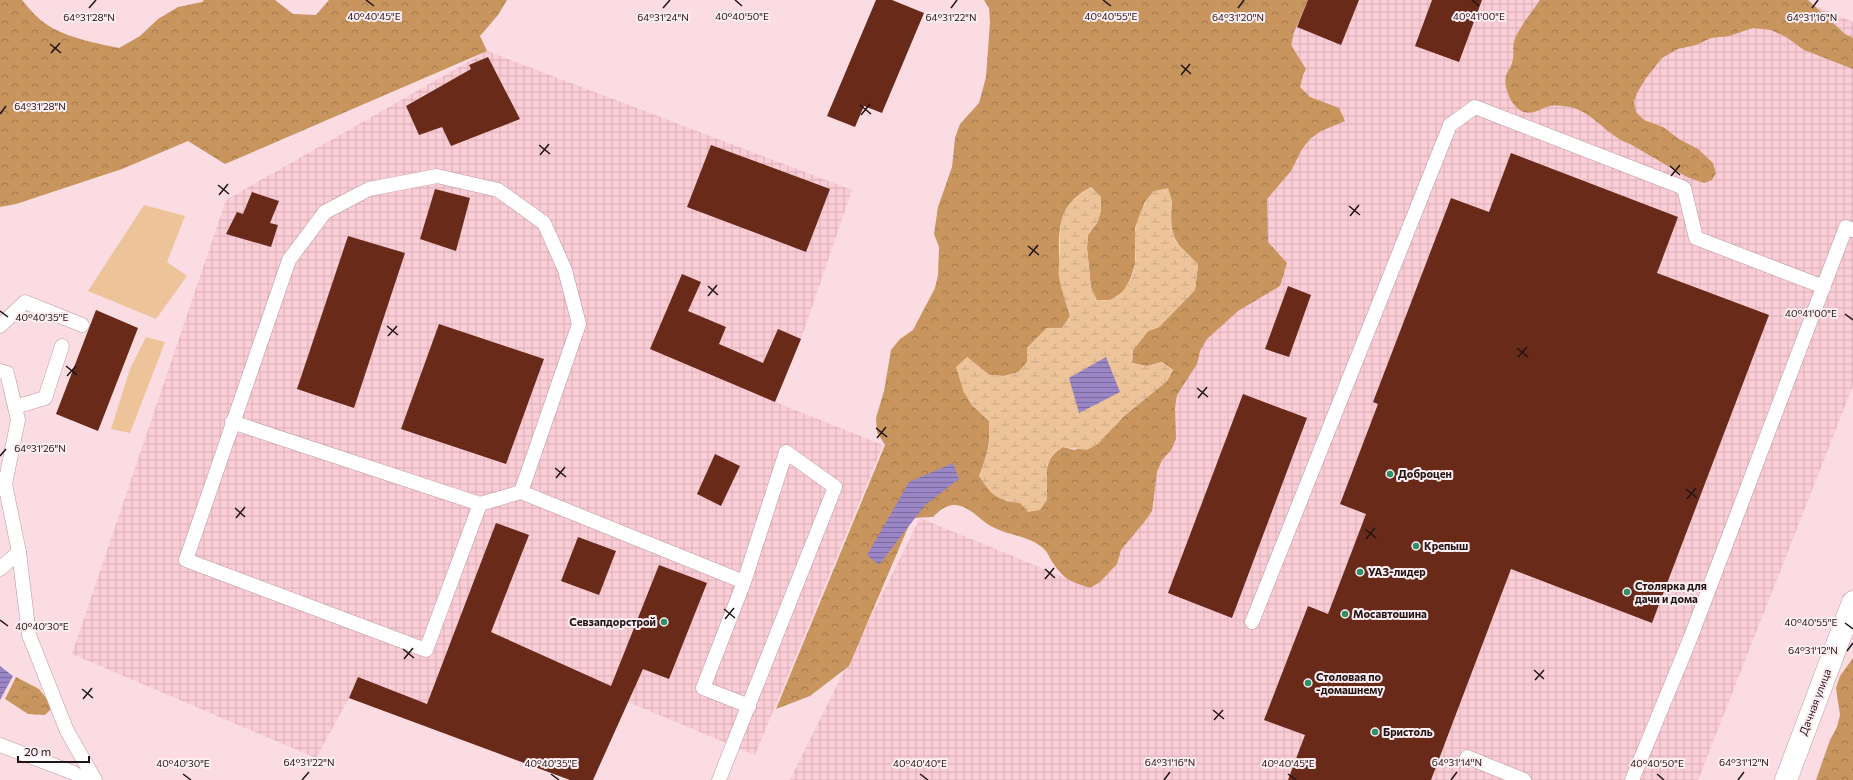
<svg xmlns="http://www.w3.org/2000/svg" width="1853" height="780" font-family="Commissioner,sans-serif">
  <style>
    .industrial { fill: url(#industrial-grid) }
    .grass { fill: #edc499 }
    .forest { fill: url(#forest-crowns); fill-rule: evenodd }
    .wetland { fill: url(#wetland-marsh) }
    .water { fill: url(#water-rules) }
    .building { fill: #692a1a }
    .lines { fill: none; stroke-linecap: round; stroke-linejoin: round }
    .service-casing { stroke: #bc98a0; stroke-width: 15 }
    .minor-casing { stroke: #bc98a0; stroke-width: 23 }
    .service { stroke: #fff; stroke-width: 14 }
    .minor { stroke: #fff; stroke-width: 22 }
    .ticks { fill: none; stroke: #211417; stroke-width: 1.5 }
    .poi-dot { fill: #2e8f68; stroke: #feeef1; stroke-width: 1.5 }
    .labels { text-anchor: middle; stroke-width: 4; stroke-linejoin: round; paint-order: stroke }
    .poi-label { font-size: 11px; font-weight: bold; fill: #211417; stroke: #feeef1; text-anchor: start }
    .street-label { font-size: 11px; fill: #211417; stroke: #feeef1 }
    .ticks-label { font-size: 10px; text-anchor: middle; fill: #211417; stroke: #feeef1; stroke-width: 4; stroke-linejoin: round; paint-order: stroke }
  </style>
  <defs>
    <pattern id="industrial-grid" width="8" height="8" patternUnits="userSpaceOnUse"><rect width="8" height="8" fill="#fbcdd7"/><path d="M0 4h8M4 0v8" fill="none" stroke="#d7afb8"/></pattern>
    <pattern id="forest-crowns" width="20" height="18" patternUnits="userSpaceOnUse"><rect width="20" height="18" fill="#c8955e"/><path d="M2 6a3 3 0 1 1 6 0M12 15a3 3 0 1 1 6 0" fill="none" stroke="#a2784d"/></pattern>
    <pattern id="wetland-marsh" width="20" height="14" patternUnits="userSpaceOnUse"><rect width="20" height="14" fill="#edc499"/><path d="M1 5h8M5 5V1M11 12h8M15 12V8" fill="none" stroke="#cba883"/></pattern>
    <pattern id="water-rules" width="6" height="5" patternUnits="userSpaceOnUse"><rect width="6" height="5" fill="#9a85c5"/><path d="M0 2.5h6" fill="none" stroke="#7d6c9f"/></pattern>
  </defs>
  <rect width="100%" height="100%" fill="#fbdce3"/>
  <g class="industrial">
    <path d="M1295 0H1802L1853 22V386L1698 780H790L920 518 1090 588 1306 69 1282 36Z"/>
    <path d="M487 51 852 190 801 339 775 402 883 445 755 755 628 702 593 780H570L349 698 316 758 72 654 226 200Z"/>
  </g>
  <g class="grass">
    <path d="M144 205 185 216 167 262 187 276 156 319 88 291Z"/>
    <path d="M146 337 165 342 130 433 111 429 130 369Z"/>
  </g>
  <g class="forest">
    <path d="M0 0H22C30 10 38 19 49 26 66 37 99 44 119 48L140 36 158 19 178 7 202 2 204 0H275L293 14 316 15 329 0H507L498 15 480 36 487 51 225 164 188 141 122 169 16 204 0 207Z"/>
    <path d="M984 0H1308L1294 32 1291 45 1306 69 1303 75 1300 87 1310 97 1339 108 1345 121 1321 131 1310 139 1302 149 1291 171 1267 199 1268 242 1287 263 1280 286 1238 311 1207 339 1200 351 1197 364 1177 395 1175 408 1176 439 1171 450 1162 460 1157 472 1152 511 1145 521 1121 550 1117 564 1100 582 1090 588C1071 581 1065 581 1053 563 1050 559 1048 553 1045 550 1030 535 1007 536 989 525 978 518 970 507 956 505 946 504 939 511 933 517L912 518 849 666 810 696 776 709 885 445 877 432 876 418 884 391 891 350 900 339 913 330 935 288 938 275 939 247 934 234 938 207 952 167 955 138 960 124 979 103 986 77 990 22 989 8ZM1091 187 1101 197V211L1097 223 1088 235 1087 248 1091 288 1096 300H1111L1124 291 1131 277 1135 264V228L1145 202 1154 191 1172 201C1169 234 1173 243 1198 264L1195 290 1159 327 1148 331 1133 350 1132 363 1147 366 1162 362 1173 370 1167 381 1124 416 1115 426 1075 450 1063 447C1050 455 1047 463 1046 478L1020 503 1006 501 979 476C987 457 991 442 989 421L971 404 967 357 989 375 1004 376 1019 372 1027 362V348L1047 328H1062L1070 316C1062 288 1050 229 1069 205 1075 197 1082 192 1091 187Z"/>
    <path d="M1540 0H1808L1845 34 1853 38V69L1804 50 1786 37 1771 30 1753 28 1729 36 1711 38 1696 45 1678 49 1662 58 1646 78 1637 93 1634 102 1636 112 1644 120 1663 127 1679 139 1698 149 1713 163 1716 173 1712 180 1704 183 1687 177 1630 144C1609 137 1595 115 1574 108 1567 106 1557 105 1550 106 1541 108 1534 115 1524 112 1512 109 1503 87 1506 76 1508 70 1512 66 1513 59 1514 52 1512 46 1515 38 1522 24 1531 13 1540 0Z"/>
    <path d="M1853 658V780H1816L1830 740 1837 727 1840 715 1836 688 1840 676Z"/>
    <path d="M16 677 39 689 53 707 45 715 28 714 5 699Z"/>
  </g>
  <path class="wetland" d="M1091 187 1101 197V211L1097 223 1088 235 1087 248 1091 288 1097 300C1101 300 1108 301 1112 299 1125 294 1133 277 1135 264 1137 252 1133 239 1136 227 1139 213 1145 202 1154 191L1168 188 1172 201 1171 216 1172 229 1176 242 1198 264 1195 290 1159 327 1148 331 1133 350 1132 363 1147 366 1162 362 1173 370 1167 381 1124 416 1098 444 1087 450 1063 447 1053 454 1047 465V500L1040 510 1028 512 1020 503C995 499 992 496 979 476 987 457 991 442 989 421L971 404 964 393 956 367 967 357 989 375 1004 376 1018 372 1027 362V348L1047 328H1062L1070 316C1066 303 1061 290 1059 277 1058 268 1060 258 1060 249 1059 217 1062 205 1091 187Z"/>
  <g class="water">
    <path d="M1106 357 1120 392 1079 413 1069 378Z"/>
    <path d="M953 463 959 479 925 505 879 565 867 555 909 482Z"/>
    <path d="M0 666 13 676 0 700Z"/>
  </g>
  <g class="building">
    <path d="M876 0H892L924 13 882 113 864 106 855 127 827 116Z"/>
    <path d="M1308 0H1359L1341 45 1297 27Z"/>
    <path d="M1432 0H1482L1459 62 1415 46Z"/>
    <path d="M488 57 520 119 451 146 442 127 419 135 406 106 471 69 469 65Z"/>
    <path d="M711 145 830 189 806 252 687 207Z"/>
    <path d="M1511 153 1678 217 1657 273 1769 315 1652 623 1511 569 1431 780H1288L1305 735 1264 720 1308 606 1328 614 1366 514 1340 504 1378 404 1373 402 1451 198 1489 212Z"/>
    <path d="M435 189 470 198 456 251 420 239Z"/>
    <path d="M252 192 279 201 270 223 278 225 271 247 226 234 237 212 243 214Z"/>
    <path d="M348 236 405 253 354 408 297 389Z"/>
    <path d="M682 274 701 282 688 311 726 327 719 344 763 363 778 329 801 339 775 402 650 349Z"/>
    <path d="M1288 286 1311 295 1289 357 1265 349Z"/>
    <path d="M96 310 138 328 98 431 56 414Z"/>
    <path d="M439 324 544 359 506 464 401 429Z"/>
    <path d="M1243 394 1307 418 1232 618 1168 593Z"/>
    <path d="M715 454 740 466 721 506 697 494Z"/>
    <path d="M496 523 529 535 491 632 611 686 659 565 707 583 669 679 643 669 593 780H570L349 698 358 677 427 704Z"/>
    <path d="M578 537 616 551 599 595 561 581Z"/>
  </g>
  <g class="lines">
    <g class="service-casing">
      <g id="service">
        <path d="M0 326 25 302 82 325"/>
        <path d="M0 371 7 373 18 420 5 484 19 552 0 569"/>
        <path d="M15 407 45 398 62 346"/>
        <path d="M232 422 480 504 521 492 744 582"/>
        <path d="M480 504 426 650 186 560 289 260 325 212 369 189 437 176 498 190 544 223 565 270 579 324 521 492"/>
        <path d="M19 552 29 635 67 731 95 780"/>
        <path d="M1252 622 1450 125 1475 107 1684 188 1696 238 1824 287"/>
        <path d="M0 745 74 773 83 780"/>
        <path d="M1467 757 1524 780"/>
        <path d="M719 780 835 487 786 452 744 582 703 688 749 706"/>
        <path d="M1632 780 1690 639 1846 227 1853 230"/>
      </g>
    </g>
    <g class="minor-casing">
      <path id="minor" d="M1786 780 1853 602"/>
    </g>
    <use href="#service" class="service"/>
    <use href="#minor" class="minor"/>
  </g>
  <path class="ticks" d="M366 0 374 6M735 0 742 6M1103 0 1111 6M1472 0 1479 6M89 8 96 0M663 8 670 0M951 8 957 0M1238 8 1244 0M1812 8 1818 0M50 44 61 53M51 53 60 43M1181 65 1191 74M1181 75 1190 64M860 105 871 114M0 114 6 106M861 115 870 104M539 145 550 154M540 155 549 144M1670 166 1680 175M1671 176 1680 165M218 185 229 194M219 195 228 184M1349 206 1360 215M1350 216 1359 205M1028 246 1039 255M1029 256 1038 245M708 286 718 295M708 296 717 285M0 311 8 317M1845 314 1853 320M387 326 398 335M388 336 397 326M1517 348 1528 357M1518 357 1527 347M66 366 77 375M67 376 76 366M1197 388 1208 397M1198 398 1207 387M876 428 887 437M877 438 886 427M0 456 6 449M555 468 566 477M556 478 565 467M1686 489 1697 498M1687 499 1696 488M235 508 245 517M236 518 245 507M1365 529 1376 538M1366 539 1375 528M1045 569 1055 578M1045 579 1054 568M724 609 735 618M725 619 734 608M0 620 8 626M1845 623 1853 629M403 649 414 658M1847 651 1853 643M404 659 413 648M1534 670 1544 679M1535 680 1544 670M82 689 93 698M83 699 92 688M1213 710 1224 719M1214 720 1223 710M183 774 191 780M551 774 559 780M920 774 928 780M1288 774 1296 780M1657 774 1664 780M302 780 309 772M1164 780 1170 772M1451 780 1457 772M1738 780 1744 772"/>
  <g class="poi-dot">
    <circle cx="1390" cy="474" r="4"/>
    <circle cx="1416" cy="546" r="4"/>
    <circle cx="1360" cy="572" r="4"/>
    <circle cx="1627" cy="592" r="4"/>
    <circle cx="1345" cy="614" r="4"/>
    <circle cx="664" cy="622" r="4"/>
    <circle cx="1308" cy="683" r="4"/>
    <circle cx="1375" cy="732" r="4"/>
  </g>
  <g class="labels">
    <g class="poi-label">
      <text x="1398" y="478">Доброцен</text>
      <text x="1424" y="550">Крепыш</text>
      <text x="1368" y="576">УАЗ-лидер</text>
      <text x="1635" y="590">Столярка для<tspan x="1635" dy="13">дачи и дома</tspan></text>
      <text x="1353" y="618">Мосавтошина</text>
      <text x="656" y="626" text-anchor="end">Севзапдорстрой</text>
      <text x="1316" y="681">Столовая по<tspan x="1316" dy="13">-домашнему</tspan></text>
      <text x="1383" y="736">Бристоль</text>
    </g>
    <g class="street-label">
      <text transform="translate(1815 702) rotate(-69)" y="4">Дачная улица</text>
    </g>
  </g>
  <g class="ticks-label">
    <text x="374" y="20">40°40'45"E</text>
    <text x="742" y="20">40°40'50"E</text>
    <text x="1111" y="20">40°40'55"E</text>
    <text x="1479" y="20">40°41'00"E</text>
    <text x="89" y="21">64°31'28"N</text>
    <text x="663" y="21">64°31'24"N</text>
    <text x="951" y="21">64°31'22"N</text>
    <text x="1238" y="21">64°31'20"N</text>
    <text x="1812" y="21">64°31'16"N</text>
    <text x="40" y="110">64°31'28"N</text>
    <text x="1811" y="317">40°41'00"E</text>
    <text x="42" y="321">40°40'35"E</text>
    <text x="40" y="452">64°31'26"N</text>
    <text x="1811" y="626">40°40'55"E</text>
    <text x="42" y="630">40°40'30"E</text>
    <text x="1813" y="654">64°31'12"N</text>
    <text x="309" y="766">64°31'22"N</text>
    <text x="1170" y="766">64°31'16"N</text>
    <text x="1457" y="766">64°31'14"N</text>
    <text x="1744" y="766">64°31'12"N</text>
    <text x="183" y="767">40°40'30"E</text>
    <text x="551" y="767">40°40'35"E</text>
    <text x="920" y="767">40°40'40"E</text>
    <text x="1288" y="767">40°40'45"E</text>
    <text x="1657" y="767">40°40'50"E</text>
  </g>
  <path d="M18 756v6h71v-6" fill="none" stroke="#211417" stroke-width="2"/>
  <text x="24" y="756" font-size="12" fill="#211417" stroke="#feeef1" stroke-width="3" paint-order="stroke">20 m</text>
</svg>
